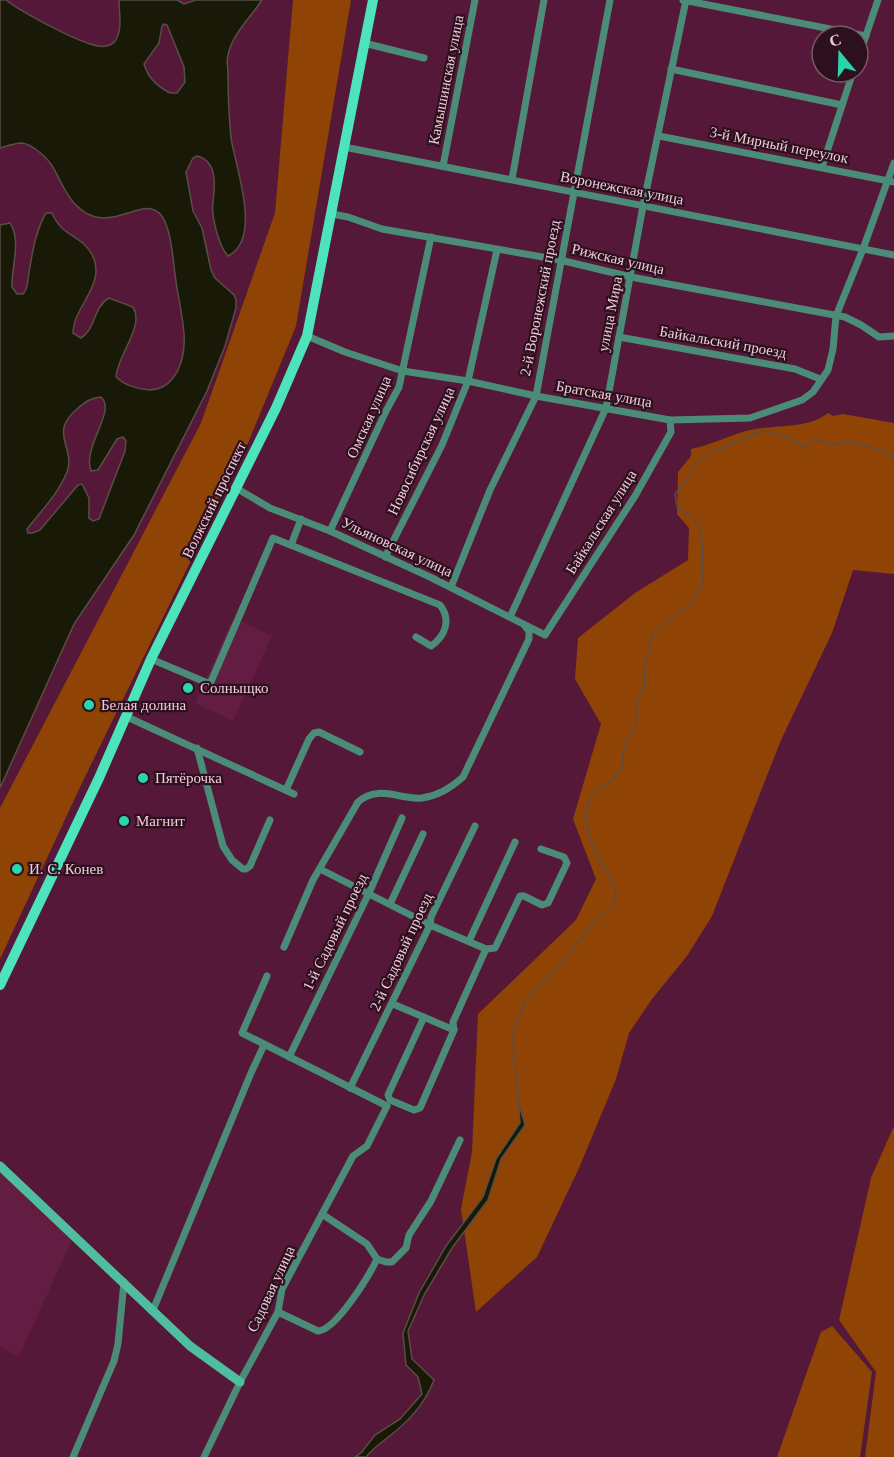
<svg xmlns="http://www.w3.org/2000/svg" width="894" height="1457" font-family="'Times New Roman',serif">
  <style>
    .built { fill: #631c42 }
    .green { fill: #8f4405 }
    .water { fill: #181906; stroke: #594e46; stroke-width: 1.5; fill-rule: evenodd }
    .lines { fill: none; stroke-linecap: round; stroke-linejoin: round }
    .stream { stroke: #594e46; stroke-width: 1.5 }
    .street { stroke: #4b8c78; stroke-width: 7 }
    .secondary { stroke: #4fbe9f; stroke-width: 9 }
    .primary { stroke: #4de4bc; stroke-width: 10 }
    .poi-dot { fill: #2ad5ac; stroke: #2c101d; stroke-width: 2 }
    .labels { text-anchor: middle; stroke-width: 4.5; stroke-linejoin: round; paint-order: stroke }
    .street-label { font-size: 15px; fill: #f2cada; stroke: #2c101d }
    .poi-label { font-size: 15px; fill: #f2cada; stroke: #2c101d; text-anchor: start }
  </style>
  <rect width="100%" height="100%" fill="#561839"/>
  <g class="built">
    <path d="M233 618 272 636 233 721 195 703Z"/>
    <path d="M0 1172 74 1236 19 1356 0 1347Z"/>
  </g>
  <g class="green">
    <path d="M293 0H351L296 326 246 448 81 785 0 959V808L201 423 275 213Z"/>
    <path d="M828 413 833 416 843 414 894 423V574L853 570 832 633 781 740 712 916 687 956 652 999 629 1033 616 1079 579 1168 537 1257 476 1312 461 1209 472 1152 478 1014 576 920 596 879 573 819 601 724 575 679 578 638 635 593 688 560 689 528 677 514 678 472 691 456V449C711 445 730 435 750 430 775 424 807 430 828 413Z"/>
    <path d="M894 1126V1457H865L876 1372 839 1320 871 1178Z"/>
    <path d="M832 1326 872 1372 860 1457H777L821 1332Z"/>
  </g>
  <g class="water">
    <path d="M0 0H6C21 12 79 43 98 46 104 47 111 46 115 41 123 30 119 13 119 0H177L184 4 196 0H262C251 17 232 34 228 55 226 60 228 68 228 73 228 95 229 117 231 138 235 166 263 239 228 256 219 247 211 216 213 203 215 187 218 161 197 156L193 158 186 172 193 211 202 228 211 270 215 278 234 295 236 300V308L225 346 207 391 134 535 74 624 0 788V225L10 223C22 241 11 267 12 287L17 294H23C29 288 27 281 29 273 32 253 36 230 46 213H52C61 236 81 235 91 253 109 283 73 306 73 333L81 338C96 329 93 307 109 298L133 307C145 327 117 355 116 377 124 385 138 389 149 390 159 390 167 386 173 378 194 350 180 313 176 281 173 263 172 229 161 215 142 192 108 241 74 203 59 186 57 164 38 151 33 147 29 144 22 143 15 143 7 146 0 148ZM164 24 167 25 184 67 185 82 177 93H170C157 86 148 78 144 64L159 43 162 26ZM101 397C117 411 82 446 91 471L98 470 117 439 123 437 126 441 125 451 99 519 93 521 89 518V498L82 484 78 485 40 530 33 533H28L27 529C42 510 58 494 67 472 76 448 48 433 77 409 85 402 90 398 101 397Z"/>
    <path d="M519 1104 525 1125 501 1159 488 1200 452 1248 424 1295 408 1331 412 1359 434 1380C425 1403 411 1419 391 1435 382 1442 373 1448 366 1457H355L361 1453 375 1435 400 1419 422 1394 418 1377 406 1365 403 1333 419 1293 446 1246 483 1197 496 1159 520 1123Z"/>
  </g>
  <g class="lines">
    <path class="stream" d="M519 1104 512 1034 525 1001 557 969 590 927 614 903 616 891 609 875 593 849 589 834 586 817 589 800 597 791 613 780 622 766 624 747 635 726 637 700 644 688 645 664 653 633 691 603 703 584 702 540 698 522 677 507 675 494 686 481 696 463 710 453 762 431 775 433 796 441 803 448 814 439 831 445 846 442 862 445 878 449 894 456"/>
    <g class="street">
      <path d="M683 0 866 36"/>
      <path d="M364 43 424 58"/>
      <path d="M858 59 878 0"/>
      <path d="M671 69 842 105"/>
      <path d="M659 136 894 182"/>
      <path d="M344 147 894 255"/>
      <path d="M443 166 475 0"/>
      <path d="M822 167 853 72"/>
      <path d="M512 179 544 0"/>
      <path d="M332 214 348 217 382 229 560 260 631 277 845 317 861 325 879 337 894 336"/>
      <path d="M307 336 345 352 403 371 468 381 536 396 670 420 750 418 802 400 813 392 828 370 833 349 836 316 863 249 894 163"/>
      <path d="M619 337 795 369 820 379"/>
      <path d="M236 488 270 508 330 531 430 577 545 635 635 496 671 432 670 420"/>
      <path d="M330 531 386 411 399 387 431 237"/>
      <path d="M291 545 301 519"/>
      <path d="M385 557 442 445 468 381 497 250"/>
      <path d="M451 587 490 490 536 396 610 0"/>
      <path d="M510 617 606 408 643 206 686 0"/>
      <path d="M151 659 210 684 273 538 440 605C451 619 446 636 431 646L416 637"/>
      <path d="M125 716 294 794"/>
      <path d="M197 748 223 846 232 860 243 869H246L250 866 270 820"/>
      <path d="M286 790 309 739 314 733 319 732 360 752"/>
      <path d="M320 869 430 925 486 949 495 948 520 896H524L542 905 548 903 567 863 564 857 541 849"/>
      <path d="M390 904 423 834"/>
      <path d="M469 941 515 842"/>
      <path d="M284 947 313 880 358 802C378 784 400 800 422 798 438 796 452 787 463 777L529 639V631L525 626"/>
      <path d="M393 1004 454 1030"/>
      <path d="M424 1017 388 1095 390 1100 414 1110 420 1108 454 1030 453 1022 486 949"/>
      <path d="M289 1057 369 893 402 818"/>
      <path d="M350 1088 430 925 431 917 475 826"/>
      <path d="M322 1214 367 1244 377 1259 386 1262H392L406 1248 409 1235 431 1201 460 1140"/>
      <path d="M153 1310 251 1073 264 1045"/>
      <path d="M278 1312 318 1331C336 1330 369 1276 377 1259"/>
      <path d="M73 1457 114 1361 118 1344 124 1282"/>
      <path d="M204 1457 240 1382 278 1312 282 1289 353 1156 367 1146 387 1106 242 1033 267 976"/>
    </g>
    <path class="secondary" d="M0 1166 190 1346 240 1382"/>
    <path class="primary" d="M0 985 99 778 151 659 276 408 307 336 373 0"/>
  </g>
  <g class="poi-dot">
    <circle cx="188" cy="688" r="6"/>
    <circle cx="89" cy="705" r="6"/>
    <circle cx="143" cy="778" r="6"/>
    <circle cx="124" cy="821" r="6"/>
    <circle cx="17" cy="869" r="6"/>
  </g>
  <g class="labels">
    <g class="street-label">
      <text transform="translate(446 80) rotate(-79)" y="5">Камышинская улица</text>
      <text transform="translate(779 145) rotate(11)" y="5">3-й Мирный переулок</text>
      <text transform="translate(622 188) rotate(11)" y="5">Воронежская улица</text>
      <text transform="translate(618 259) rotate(13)" y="5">Рижская улица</text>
      <text transform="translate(540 298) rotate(-79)" y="5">2-й Воронежский проезд</text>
      <text transform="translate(610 314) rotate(-79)" y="5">улица Мира</text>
      <text transform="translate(723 342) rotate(10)" y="5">Байкальский проезд</text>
      <text transform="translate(604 394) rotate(10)" y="5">Братская улица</text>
      <text transform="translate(369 417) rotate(-66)" y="5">Омская улица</text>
      <text transform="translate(421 451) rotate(-65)" y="5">Новосибирская улица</text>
      <text transform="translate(214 500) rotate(-64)" y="5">Волжский проспект</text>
      <text transform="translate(601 522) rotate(-58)" y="5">Байкальская улица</text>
      <text transform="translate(397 547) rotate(25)" y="5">Ульяновская улица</text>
      <text transform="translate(335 932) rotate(-64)" y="5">1-й Садовый проезд</text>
      <text transform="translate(401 952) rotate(-65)" y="5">2-й Садовый проезд</text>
      <text transform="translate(271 1289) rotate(-65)" y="5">Садовая улица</text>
    </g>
    <g class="poi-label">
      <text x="200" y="693">Солныщко</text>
      <text x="101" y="710">Белая долина</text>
      <text x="155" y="783">Пятёрочка</text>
      <text x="136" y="826">Магнит</text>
      <text x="29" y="874">И. С. Конев</text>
    </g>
  </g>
  <g transform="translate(840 54) rotate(341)"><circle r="28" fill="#2c101d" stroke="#7b5a69" stroke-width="1.5"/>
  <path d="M0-4.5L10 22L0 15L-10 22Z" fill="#2ad5ac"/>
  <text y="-9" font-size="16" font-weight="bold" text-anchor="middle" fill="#f2cada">С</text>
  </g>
</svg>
